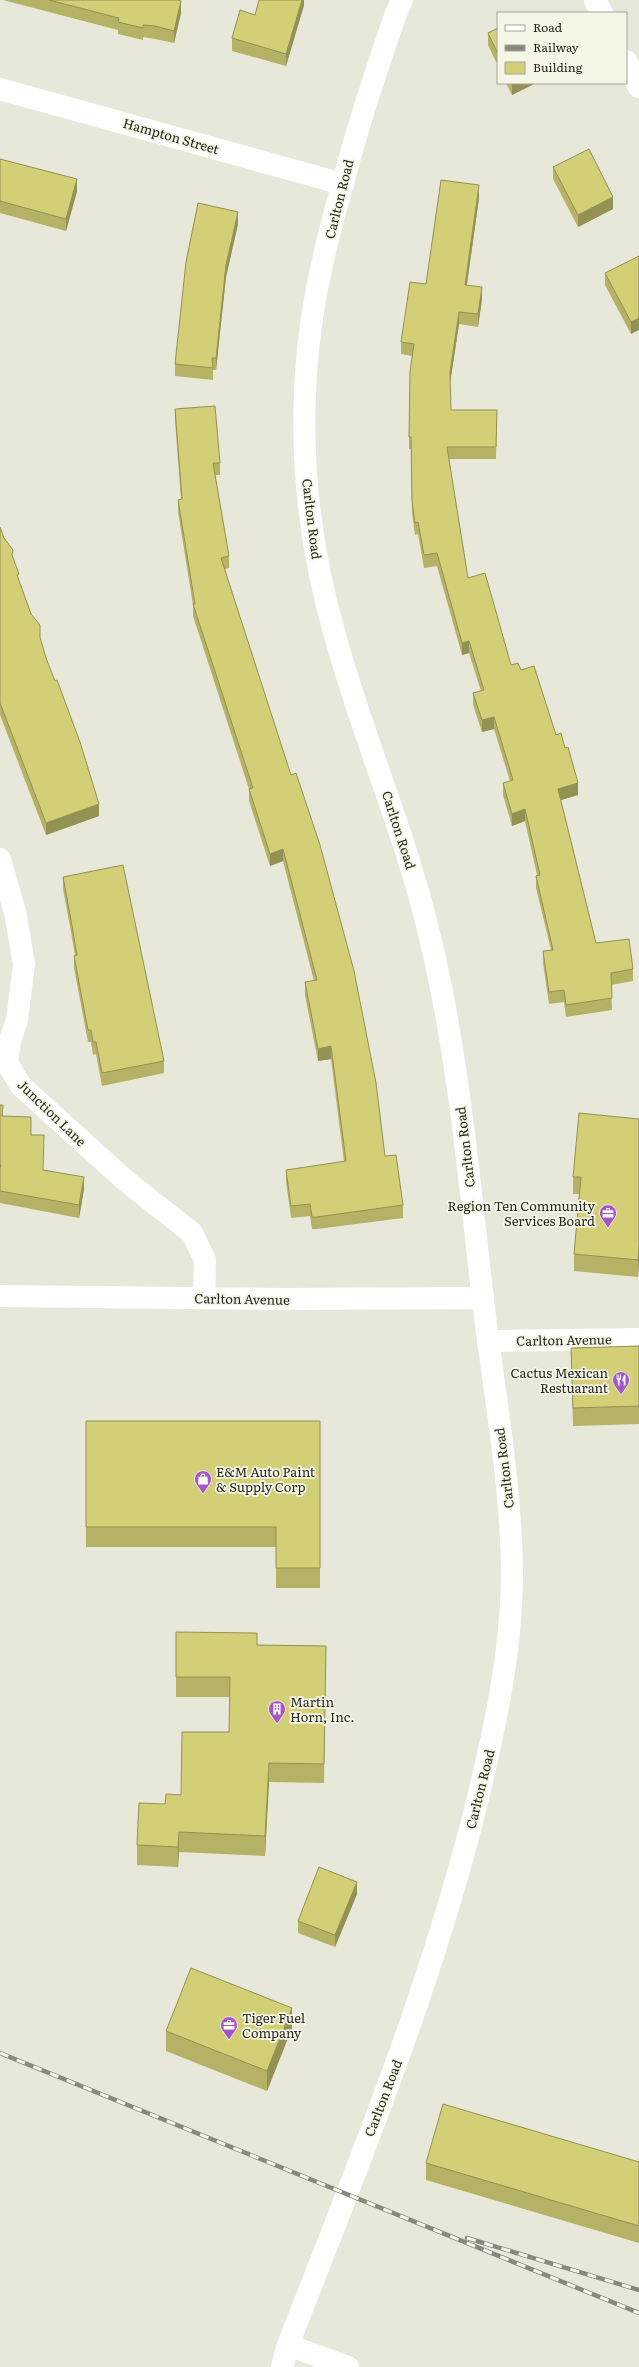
<svg xmlns="http://www.w3.org/2000/svg" width="639" height="2367" font-family="Literata,serif">
  <style>
    .lines { fill: none; stroke-linecap: round; stroke-linejoin: round }
    .minor { stroke: #fff; stroke-width: 22 }
    .secondary { stroke: #fff; stroke-width: 22 }
    .rail-casing { stroke: #88887e; stroke-width: 4.5 }
    .rail { stroke: #f6f6e7; stroke-width: 3; stroke-dasharray: 9; stroke-linecap: butt }
    .wall { fill: #b5b265 }
    .shaded-wall { fill: #939153 }
    .building { fill: #d2cf76; stroke: #939153 }
    .labels { text-anchor: middle; stroke-width: 3.5; stroke-linejoin: round; paint-order: stroke }
    .street-label { font-size: 13px; fill: #282822; stroke: #f6f6e7 }
    .poi-label { font-size: 13px; fill: #282822; stroke: #f6f6e7; text-anchor: start }
  </style>
  <rect width="100%" height="100%" fill="#e8e8da"/>
  <g class="lines">
    <g class="minor">
      <path d="M595 0 602 13"/>
      <path d="M626 61 639 87"/>
      <path d="M0 89 343 184"/>
      <path d="M0 859 15 912 24 964 17 1020 10 1040 7 1063 21 1086 126 1181 192 1233 205 1260 204 1298"/>
      <path d="M0 1296 285 1299 483 1298"/>
      <path d="M488 1341 639 1339"/>
      <path d="M288 2345 348 2367"/>
    </g>
    <path class="secondary" d="M282 2367 288 2345C357 2168 430 1991 476 1806 494 1732 511 1656 512 1579 512 1494 497 1409 486 1325 470 1193 460 1058 428 929 404 830 363 737 336 639 309 546 298 448 308 351 314 283 334 215 352 150 361 118 371 88 381 57 388 38 393 18 402 0"/>
    <g class="rail-casing">
      <g id="rail">
        <path d="M0 2053 639 2313"/>
        <path d="M467 2238 639 2290"/>
      </g>
    </g>
    <use href="#rail" class="rail"/>
  </g>
  <g class="wall">
    <path d="M3 0H178L181 13 174 43 155 39 143 37V40L118 34V30Z"/>
    <path d="M304 0V5L286 66 232 51V38L255 15Z"/>
    <path d="M498 28V66L488 45V33Z"/>
    <path d="M506 83H536L512 95Z"/>
    <path d="M0 159 77 191 66 231 0 213Z"/>
    <path d="M553 167 613 209 578 227 553 179Z"/>
    <path d="M479 198 467 285 482 299 478 327 459 324 450 382 451 410H497L496 459H449L468 578 511 665 521 670 556 735 578 795 561 800 596 943 633 969V981L611 985 612 1010 566 1017 564 1002 549 1004 543 963V951L551 950 536 888V876L537 875 525 821 512 826 503 795V783L510 781 494 729 482 732 473 705V693L481 691 469 653 462 655 437 566 424 568 418 534 415 535 412 513 411 449H409V410L412 356 401 354V342L426 284Z"/>
    <path d="M238 224 226 277 216 370H213V380L175 376V364Z"/>
    <path d="M639 256 631 334 605 285V273Z"/>
    <path d="M175 409 220 463V475H215L229 556V568L225 569 385 1156 403 1205V1218L317 1229H312L310 1216 291 1218 286 1182V1170L344 1162 331 1059 318 1061 305 995V982L314 981 283 861 270 866 249 801V789L193 616V605L178 512V500L181 499 175 421Z"/>
    <path d="M0 527 4 538 13 557 19 580 40 638 46 658 99 816 46 835 0 715Z"/>
    <path d="M63 877 164 1061V1073L102 1086 96 1054 93 1055 91 1042H88L74 968V956H75L71 932 63 889Z"/>
    <path d="M0 1105 3 1116 31 1135 43 1170 84 1189 79 1218 0 1203Z"/>
    <path d="M639 1119V1261L638 1277 574 1271V1254L579 1194H573V1177Z"/>
    <path d="M639 1346V1424L573 1426 571 1348Z"/>
    <path d="M86 1421H320V1588H276V1547H86Z"/>
    <path d="M176 1632 257 1645 326 1646 324 1783 269 1782 265 1856 179 1852 178 1867 137 1865V1845L165 1804 181 1795 229 1732V1697H176Z"/>
    <path d="M357 1894 335 1947 298 1933V1921Z"/>
    <path d="M292 2028 267 2091 166 2051V2031Z"/>
    <path d="M639 2162V2243L426 2180V2163Z"/>
  </g>
  <g class="shaded-wall">
    <path d="M302 0H304V5L286 66V54Z"/>
    <path d="M181 1V13L174 43V31Z"/>
    <path d="M512 83H536L512 95Z"/>
    <path d="M77 179V191L66 231V219Z"/>
    <path d="M479 185V198L465 297V285Z"/>
    <path d="M613 197V209L578 227V215Z"/>
    <path d="M238 212V224L226 277 216 370V358L226 265Z"/>
    <path d="M482 287V299L478 327V314Z"/>
    <path d="M459 312V324L450 384V372Z"/>
    <path d="M639 318V330L631 334V322Z"/>
    <path d="M469 641V653L462 655V643Z"/>
    <path d="M494 717V729L482 732V720Z"/>
    <path d="M578 783V795L558 801V789Z"/>
    <path d="M99 804V816L46 835V823Z"/>
    <path d="M525 809V821L512 826V814Z"/>
    <path d="M283 849V861L270 866V854Z"/>
    <path d="M331 1046V1059L318 1061V1049Z"/>
    <path d="M84 1177V1189L79 1218V1205Z"/>
    <path d="M639 1245V1261L638 1277V1260Z"/>
    <path d="M269 1763V1782L265 1856V1836Z"/>
    <path d="M179 1832V1852L178 1867V1847Z"/>
    <path d="M357 1882V1894L335 1947V1935Z"/>
    <path d="M292 2008V2028L267 2091V2071Z"/>
  </g>
  <g class="building">
    <path d="M49 0H178L181 1 174 31 155 26 143 25V28L118 22 119 18Z"/>
    <path d="M259 0H302L286 54 232 38 240 10 255 15Z"/>
    <path d="M498 28V54L488 33Z"/>
    <path d="M589 149 613 197 578 215 553 167Z"/>
    <path d="M0 159 77 179 66 219 0 201Z"/>
    <path d="M441 180 479 185 465 285 482 287 478 314 459 312 450 372 451 410H497L496 447H447L468 578 485 573 511 665 518 663 521 670 534 666 556 735 561 733 565 748 568 747 578 783 558 789 596 943 629 939 633 969 611 973 612 998 566 1005 564 990 549 992 543 951 553 950 536 876 540 875 525 809 512 814 503 783 513 780 494 717 482 720 473 693 484 690 469 641 462 643 437 553 424 555 418 522 415 523 412 501 411 437H409L410 371 414 344 401 342 410 282 426 284Z"/>
    <path d="M198 203 238 212 226 265 216 358H212L213 368 175 364 186 262Z"/>
    <path d="M639 256V318L631 322 605 273Z"/>
    <path d="M215 406 220 463H213L229 556 221 558 291 775 296 773 320 845 354 971 376 1083 385 1156 396 1155 403 1205 317 1217H312L310 1204 291 1206 286 1170 346 1161 331 1046 318 1049 305 982 317 980 283 849 270 854 249 789 253 788 193 604H195L178 500 182 499 175 409Z"/>
    <path d="M0 527 4 538 13 550 12 555 19 574 17 575 31 614 40 625V637L46 658 55 681 57 680 80 742 99 804 46 823 0 703Z"/>
    <path d="M123 865 164 1061 102 1073 96 1042H93L91 1030H88L74 956 77 955 71 920 63 877Z"/>
    <path d="M0 1105H3L2 1116 31 1117V1135H44L43 1170 84 1177 79 1205 0 1191V1169L1 1165H0Z"/>
    <path d="M579 1113 639 1119V1245L638 1260 574 1254 581 1177H573Z"/>
    <path d="M639 1346V1406L573 1408 571 1348Z"/>
    <path d="M86 1421H320V1568H276V1527H86Z"/>
    <path d="M176 1632 257 1633V1645L326 1646 324 1764 269 1763 265 1836 179 1832 178 1847 137 1845 139 1803 165 1804 166 1794 181 1795 182 1732H229L230 1677H176Z"/>
    <path d="M319 1867 357 1882 335 1935 298 1921Z"/>
    <path d="M191 1968 292 2008 267 2071 166 2031Z"/>
    <path d="M443 2104 639 2162V2226L426 2163Z"/>
  </g>
  <defs>
    <g id="office-pin" transform="scale(0.9)"><path d="M0 17L-7.5 6A9.5 9.5 0 1 1 7.5 6Z" fill="#a555c5" stroke="#f6f6e7"/><path d="M-6-3h4V-5.5h4V-3h4V5H-6ZM-1-4.5V-3h2v-1.5ZM-6 0V1H6V0Z" fill="#fff"/></g>
    <g id="restaurant-pin" transform="scale(0.9)"><path d="M0 17L-7.5 6A9.5 9.5 0 1 1 7.5 6Z" fill="#a555c5" stroke="#f6f6e7"/><path d="M-5-6h1v4h1v-4h1v4h1v-4h1v5L-1.5 .5V6h-2V.5L-5-1ZM5-6V6H3V1.5H1.5Q1.5-4 5-6Z" fill="#fff"/></g>
    <g id="shop-pin" transform="scale(0.9)"><path d="M0 17L-7.5 6A9.5 9.5 0 1 1 7.5 6Z" fill="#a555c5" stroke="#f6f6e7"/><path d="M-5-2.5h2.3a2.7 3.5 0 0 1 5.4 0H5L5.5 6h-11ZM-1.5-2.5h3a1.5 2.3 0 0 0-3 0Z" fill="#fff"/></g>
    <g id="building-pin" transform="scale(0.9)"><path d="M0 17L-7.5 6A9.5 9.5 0 1 1 7.5 6Z" fill="#a555c5" stroke="#f6f6e7"/><path d="M-4-6H4V6H1V3H-1V6H-4ZM-2.5-4.3h1.7v1.8h-1.7ZM.8-4.3h1.7v1.8H.8ZM-2.5-1h1.7V.8h-1.7ZM.8-1h1.7V.8H.8Z" fill="#fff"/></g>
  </defs>
  <g fill-rule="evenodd">
    <use href="#office-pin" x="608" y="1213"/>
    <use href="#restaurant-pin" x="621" y="1380"/>
    <use href="#shop-pin" x="203" y="1479"/>
    <use href="#building-pin" x="277" y="1709"/>
    <use href="#office-pin" x="229" y="2025"/>
  </g>
  <g class="labels">
    <g class="street-label">
      <text transform="translate(171 136) rotate(16)" y="5">Hampton Street</text>
      <text transform="translate(339 199) rotate(-76)" y="5">Carlton Road</text>
      <text transform="translate(312 519) rotate(83)" y="5">Carlton Road</text>
      <text transform="translate(399 830) rotate(72)" y="5">Carlton Road</text>
      <text transform="translate(52 1113) rotate(44)" y="5">Junction Lane</text>
      <text transform="translate(465 1147) rotate(-97)" y="5">Carlton Road</text>
      <text transform="translate(242 1299) rotate(1)" y="5">Carlton Avenue</text>
      <text transform="translate(564 1340) rotate(-1)" y="5">Carlton Avenue</text>
      <text transform="translate(504 1468) rotate(-97)" y="5">Carlton Road</text>
      <text transform="translate(480 1789) rotate(-76)" y="5">Carlton Road</text>
      <text transform="translate(383 2098) rotate(-69)" y="5">Carlton Road</text>
    </g>
    <g class="poi-label">
      <text x="595" y="1211" text-anchor="end">Region Ten Community<tspan x="595" dy="15">Services Board</tspan></text>
      <text x="608" y="1378" text-anchor="end">Cactus Mexican<tspan x="608" dy="15">Restuarant</tspan></text>
      <text x="216" y="1477">E&amp;M Auto Paint<tspan x="216" dy="15">&amp; Supply Corp</tspan></text>
      <text x="290" y="1707">Martin<tspan x="290" dy="15">Horn, Inc.</tspan></text>
      <text x="242" y="2023">Tiger Fuel<tspan x="242" dy="15">Company</tspan></text>
    </g>
  </g>
  <rect x="497" y="12" width="130" height="72" fill="#f6f6e7" stroke="#a4a498"/>
  <rect x="505" y="25" width="20" height="6" fill="#ffffff" stroke="#a4a498"/>
  <text x="533" y="32" font-size="12" fill="#282822">Road</text>
  <rect x="505" y="45" width="20" height="6" fill="#88887e" stroke="#a4a498"/>
  <text x="533" y="52" font-size="12" fill="#282822">Railway</text>
  <rect x="505" y="62" width="20" height="12" fill="#d2cf76" stroke="#a4a498"/>
  <text x="533" y="72" font-size="12" fill="#282822">Building</text>
</svg>
